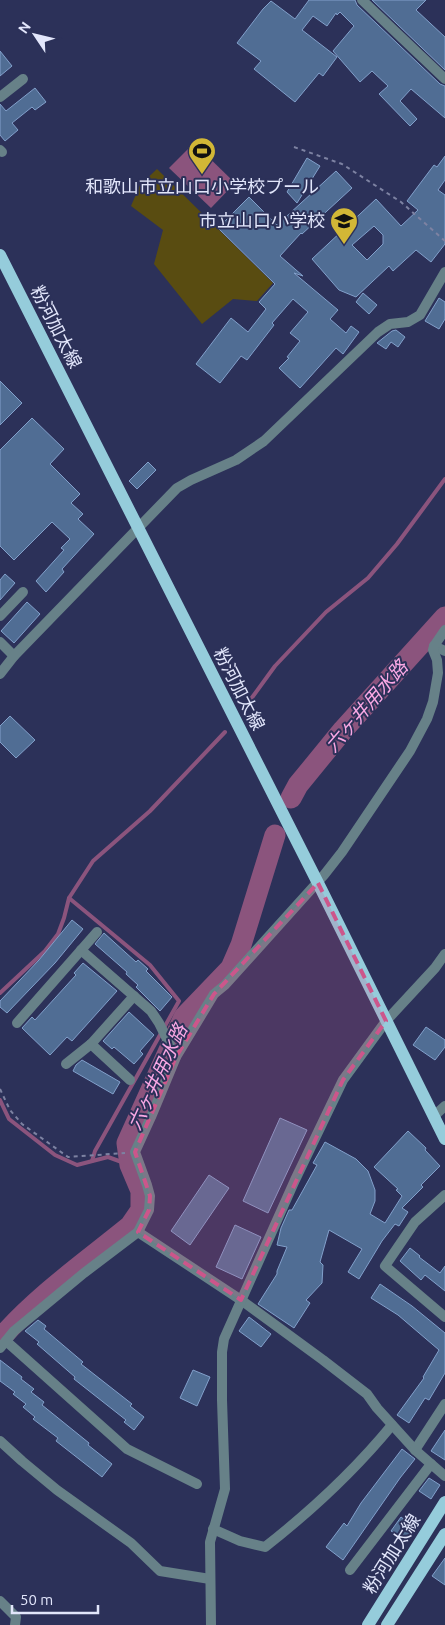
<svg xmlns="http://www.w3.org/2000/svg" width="445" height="1625" font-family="Ubuntu,'Noto Sans JP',sans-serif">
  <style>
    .green { fill: #594c11 }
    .water { fill: #8b547d }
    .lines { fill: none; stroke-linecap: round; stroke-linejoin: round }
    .stream { stroke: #8b547d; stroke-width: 4 }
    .river { stroke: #8b547d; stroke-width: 21 }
    .building { fill: #506d94; stroke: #82a0cb; fill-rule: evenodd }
    .path { stroke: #7d82a2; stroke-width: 2; stroke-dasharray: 4 4; stroke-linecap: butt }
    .street { stroke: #678188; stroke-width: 10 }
    .primary { stroke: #95ccdb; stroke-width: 12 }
    .marked { fill: #cc568b; fill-opacity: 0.2; stroke: #cc568b; stroke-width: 4; stroke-dasharray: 10 6; stroke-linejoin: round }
    .labels { text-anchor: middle; stroke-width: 4; stroke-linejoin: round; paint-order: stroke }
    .poi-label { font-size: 18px; fill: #e2e6fb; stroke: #2c3159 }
    .street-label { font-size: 18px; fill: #e2e6fb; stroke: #2c3159 }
    .water-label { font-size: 19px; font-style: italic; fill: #faa8e4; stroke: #2c3159 }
  </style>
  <rect width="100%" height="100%" fill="#2c3159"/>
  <path class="green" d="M157 169 273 283 257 301 233 299 202 324 154 264 163 230 131 206 140 185Z"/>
  <path class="water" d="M194 143 235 183 211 208 169 168Z"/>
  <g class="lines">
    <g class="stream">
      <path d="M248 703 275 666 326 612 368 578 397 544 445 479"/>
      <path d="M69 898 150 965 179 1001 95 1151 92 1161"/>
      <path d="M0 993 45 951 58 934 64 918 69 898 93 861 150 811 225 732"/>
      <path d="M0 1100 9 1119 55 1155 77 1165 108 1157 130 1165"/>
    </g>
    <g class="river">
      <path d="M291 798 298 785 343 730 445 617"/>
      <path d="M0 1339C37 1296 86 1262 130 1226L141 1210V1191L130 1165 127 1143 184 1017 231 968 241 945 275 835"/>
    </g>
  </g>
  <g class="building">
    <path d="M309 0H355L357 5 440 84 445 86V118L411 89 400 101 417 119 410 126 379 94 388 86 372 71 360 82 333 51 354 26 340 12 337 15 336 13 327 26 313 16 302 30 337 57 323 76 319 73 295 102 254 69 261 61 237 43 263 9 271 1 295 19Z"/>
    <path d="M372 0H426L416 10 445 37V70Z"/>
    <path d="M0 51 12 66 0 76Z"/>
    <path d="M35 88 46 102 35 110 32 107 12 123 18 130 5 141 0 135V104L6 111Z"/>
    <path d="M445 156V180L438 190 445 195V244L431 262 416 250 393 271 389 266 356 297 339 290 312 259 376 199 401 226 418 210 407 201 434 165 437 167ZM374 226 383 235V244L367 260 352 245Z"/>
    <path d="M307 158 320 166 297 203 287 192Z"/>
    <path d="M336 171 352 188 302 234 301 233 280 256 303 276 294 273 338 310 330 319 346 333 351 326 359 332 343 354 336 348 300 388 279 368 289 358 287 357 300 341 290 333 308 312 293 299 272 323 274 325 247 360 241 356 220 383 196 364 231 318 248 332 266 309 259 302 275 284 218 228 249 197 277 225Z"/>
    <path d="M363 293 377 305 369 314 356 302Z"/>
    <path d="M439 298 445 302V319L439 329 425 321Z"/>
    <path d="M396 330 405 337 398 347 391 342 386 349 377 343 392 331Z"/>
    <path d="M0 381 22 403 0 425Z"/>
    <path d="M32 418 64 449 50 464 80 494 71 503 83 514 78 519 94 534 62 569 64 572 46 592 36 581 64 550 61 548 70 539 52 522 14 560 0 546V450Z"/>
    <path d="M148 462 156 470 137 489 129 481Z"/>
    <path d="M5 574 15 583 0 600V580Z"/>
    <path d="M27 602 40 614 14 643 1 631Z"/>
    <path d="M10 716 35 740 16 758 0 742V726Z"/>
    <path d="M72 920 83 929 55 963 7 1013 0 1007V1001L39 960Z"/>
    <path d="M104 933 136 962 138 960 148 969 146 971 172 997 160 1011 136 987 138 985 126 974 127 972 95 944Z"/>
    <path d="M83 963 117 991 72 1041 67 1037 50 1055 22 1028 32 1017 35 1020 76 975 74 973Z"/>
    <path d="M129 1012 154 1035 140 1051 143 1054 134 1064 114 1047 112 1049 103 1041Z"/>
    <path d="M426 1027 445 1040V1047L435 1060 413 1045Z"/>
    <path d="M82 1060 120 1082 113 1094 73 1071 76 1065Z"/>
    <path d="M280 1118 307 1130 268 1213 243 1201Z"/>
    <path d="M408 1131 426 1148 425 1150 440 1166 421 1185 423 1187 402 1208 408 1212 399 1226 395 1224 382 1241 359 1279 348 1272 362 1249 329 1230 320 1262 323 1265 322 1283 306 1300 310 1303 294 1328 258 1304 277 1274V1271L287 1247 277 1245 281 1228 289 1210H292L317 1165 313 1163 325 1142 356 1159 368 1171 375 1190V1201L370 1214 385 1223 402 1196 396 1190 398 1189 374 1167Z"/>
    <path d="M209 1175 229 1188 190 1245 171 1231Z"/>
    <path d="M235 1225 261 1237 242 1279 216 1267Z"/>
    <path d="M410 1248 420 1256 419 1257 440 1273 445 1266V1291L425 1275 421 1280 400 1261Z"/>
    <path d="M380 1284 412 1306 445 1333V1373L429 1400 425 1398 409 1423 397 1415 424 1378 423 1377 439 1350 398 1315 371 1298Z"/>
    <path d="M249 1317 271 1334 261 1347 239 1331Z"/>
    <path d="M38 1320 46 1326 44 1329 83 1362 81 1364 132 1404 130 1406 144 1417 134 1430 124 1422 126 1420 74 1379 75 1377 37 1344 39 1342 25 1331Z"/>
    <path d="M0 1360 22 1377 21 1379 34 1389 31 1392 44 1402 42 1405 89 1443 88 1445 112 1464 102 1477 56 1441 58 1438 33 1419 35 1417 23 1407 26 1404 13 1394 15 1392 0 1381Z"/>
    <path d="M193 1370 210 1377 197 1406 180 1398Z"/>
    <path d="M445 1430V1460L431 1451Z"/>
    <path d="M402 1449 415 1459 400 1478 343 1560 326 1547 344 1523 347 1526 361 1503Z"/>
    <path d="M429 1478 440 1485 431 1499 419 1491Z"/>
    <path d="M401 1517 414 1527 405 1540 391 1531Z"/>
    <path d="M445 1558V1585L432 1576Z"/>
  </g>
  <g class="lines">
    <g class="path">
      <path d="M294 147 342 164 401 202 445 241"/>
      <path d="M0 1089 10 1110 22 1124 68 1157 125 1153"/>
    </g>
    <g class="street">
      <path d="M362 0 445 79"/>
      <path d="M0 97 23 79"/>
      <path d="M0 150 2 152"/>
      <path d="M0 616 23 592"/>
      <path d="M0 642 14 656"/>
      <path d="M434 646 445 651"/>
      <path d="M0 674 14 656 177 488 191 480 236 460 264 441 378 332 390 324 408 322 420 315 445 272"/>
      <path d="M81 950 151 1011 159 1023 176 1057"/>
      <path d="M17 1023 97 932"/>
      <path d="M91 1044 130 1080"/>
      <path d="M66 1064 91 1044 134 996"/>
      <path d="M434 1116 445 1106"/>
      <path d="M445 1195 415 1222 385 1266 445 1317"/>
      <path d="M138 1232 241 1300 323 1360 367 1394 377 1408 415 1450 445 1476"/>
      <path d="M6 1341 127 1449 197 1484"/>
      <path d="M0 1348 14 1331 84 1273 138 1232 149 1210 150 1196 147 1185 135 1152 151 1117 176 1057 214 994 225 985 324 875 342 852 410 751 427 719 433 702 438 673 437 660 433 650 434 646 445 630"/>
      <path d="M0 1441 22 1461 57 1490 131 1543 160 1571 210 1579"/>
      <path d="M415 1450 445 1404"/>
      <path d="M213 1529 240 1541 265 1547C311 1511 355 1470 392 1425"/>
      <path d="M350 1570 431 1464"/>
      <path d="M0 1601 16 1617 15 1625"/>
      <path d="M211 1625 210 1542 225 1489 222 1400V1352L224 1339 295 1180 343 1080 386 1021 435 968 445 954"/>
    </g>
    <g class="primary">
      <path d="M0 255 321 889 445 1139"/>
      <path d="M368 1625 445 1502"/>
      <path d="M387 1625 445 1534"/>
    </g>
  </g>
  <path class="marked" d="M318 883 386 1021 343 1080 241 1300 138 1232 149 1210 150 1196 135 1152 176 1057 214 994Z"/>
  <defs>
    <g id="stadium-pin" transform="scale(1.4375)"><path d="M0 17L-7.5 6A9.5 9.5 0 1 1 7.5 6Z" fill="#d2b736" stroke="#2c3159"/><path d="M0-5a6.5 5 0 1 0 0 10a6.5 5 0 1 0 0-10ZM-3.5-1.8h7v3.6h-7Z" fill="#111"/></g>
    <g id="school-pin" transform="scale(1.4375)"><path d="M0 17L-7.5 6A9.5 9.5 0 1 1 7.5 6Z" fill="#d2b736" stroke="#2c3159"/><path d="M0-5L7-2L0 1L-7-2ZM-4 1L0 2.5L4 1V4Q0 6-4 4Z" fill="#111"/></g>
  </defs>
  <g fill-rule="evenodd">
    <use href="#stadium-pin" x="202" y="151"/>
    <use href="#school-pin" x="344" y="221"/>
  </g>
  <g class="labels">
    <g class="poi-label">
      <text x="202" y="193">和歌山市立山口小学校プール</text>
      <text x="325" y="227" text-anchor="end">市立山口小学校</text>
    </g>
    <g class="street-label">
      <text transform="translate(56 327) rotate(63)" y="6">粉河加太線</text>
      <text transform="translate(239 689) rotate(63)" y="6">粉河加太線</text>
      <text transform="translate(392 1554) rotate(-58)" y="6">粉河加太線</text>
    </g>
    <g class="water-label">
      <text transform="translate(366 706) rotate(-49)" y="7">六ヶ井用水路</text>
      <text transform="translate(157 1077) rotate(-65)" y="7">六ヶ井用水路</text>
    </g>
  </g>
  <g transform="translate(35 35) rotate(305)" stroke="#2c3159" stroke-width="4" paint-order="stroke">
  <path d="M0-4L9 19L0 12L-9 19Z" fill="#e2e6fb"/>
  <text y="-8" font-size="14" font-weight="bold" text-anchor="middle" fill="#e2e6fb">N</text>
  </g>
  <path d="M12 1605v8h86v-8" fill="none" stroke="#e2e6fb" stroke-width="2.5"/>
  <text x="20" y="1605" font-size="15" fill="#e2e6fb" stroke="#2c3159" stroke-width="4" paint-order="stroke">50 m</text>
</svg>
